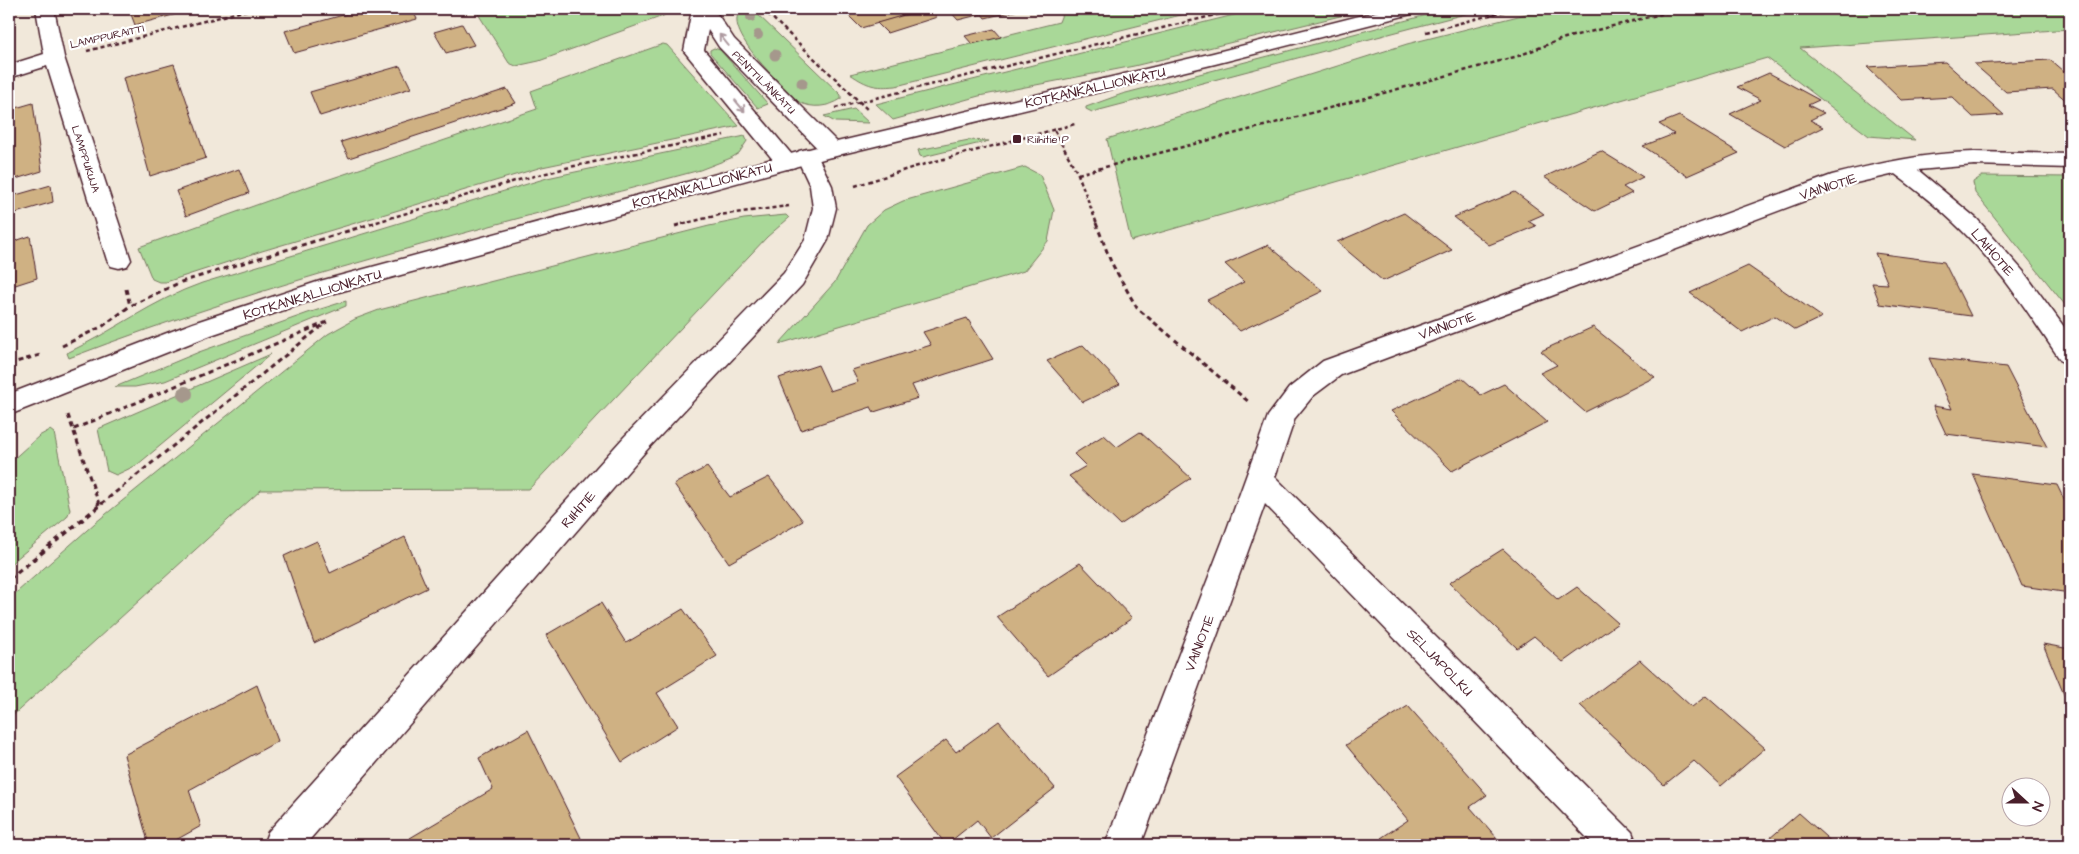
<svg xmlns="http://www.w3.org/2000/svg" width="2079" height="854" font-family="'Architects Daughter',sans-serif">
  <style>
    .green { fill: #a9d898; stroke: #7a7c62 }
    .building { fill: #cfb183; stroke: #4a1f2b }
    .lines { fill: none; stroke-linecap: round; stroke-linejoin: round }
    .minor-casing { stroke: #4a1f2b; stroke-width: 3 }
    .tertiary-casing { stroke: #4a1f2b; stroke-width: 3 }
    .path-far2 { stroke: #4a1f2b; stroke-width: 2.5; stroke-dasharray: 4 3; stroke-linecap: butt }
    .path-far1 { stroke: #4a1f2b; stroke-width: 3; stroke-dasharray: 5 4; stroke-linecap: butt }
    .path { stroke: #4a1f2b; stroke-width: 4; stroke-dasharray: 5.5 4.5; stroke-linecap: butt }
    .minor { fill: #fff; fill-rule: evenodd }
    .tertiary { fill: #fff; fill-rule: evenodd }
    .tree { fill: #a5988c }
    .oneway { stroke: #ae9aa0 }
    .poi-dot { fill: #4a1f2b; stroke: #fff; stroke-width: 2 }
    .labels { text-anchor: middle; stroke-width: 4.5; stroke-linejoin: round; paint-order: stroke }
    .far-street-label { font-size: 11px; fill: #4a1f2b; stroke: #fff }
    .far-poi-label { font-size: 11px; fill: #4a1f2b; stroke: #fff; text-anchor: start }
    .street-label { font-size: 14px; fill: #4a1f2b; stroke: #fff }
  </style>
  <rect width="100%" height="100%" fill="#f1e8da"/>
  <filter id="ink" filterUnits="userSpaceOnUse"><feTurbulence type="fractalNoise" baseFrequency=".02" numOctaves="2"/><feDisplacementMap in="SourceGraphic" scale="10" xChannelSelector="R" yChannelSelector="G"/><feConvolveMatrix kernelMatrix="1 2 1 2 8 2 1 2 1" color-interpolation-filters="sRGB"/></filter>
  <g filter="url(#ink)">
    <g class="green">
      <path d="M475 9H673L663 16 539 61 516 66 509 63Z"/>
      <path d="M742 9H752L841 95V99C829 107 812 109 799 102 785 88 718 28 742 9Z"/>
      <path d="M1064 9H1205L896 86C875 88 868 86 850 74L1059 22Z"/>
      <path d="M1258 9H1369L1134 66 979 96 893 120 876 104Z"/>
      <path d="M1450 9H1484L1092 112 1086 109V107L1122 94Z"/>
      <path d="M1546 9H2070V29L1800 48 1915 140 1869 136 1767 58 1131 241 1107 139 1407 44Z"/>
      <path d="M663 44 667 45 739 126 542 167 262 251 166 282H159L152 279 139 247 315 184 537 109 531 91Z"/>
      <path d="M714 48 720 50 768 104 758 108 710 53V50Z"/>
      <path d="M854 109 869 123 835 122 824 116Z"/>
      <path d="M745 136 747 141 739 153 731 158 700 170C488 227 275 279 69 358L67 353C114 331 153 300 202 283L547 178Z"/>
      <path d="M969 140 989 141 923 157 920 156 918 150Z"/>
      <path d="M1025 167 1040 175 1054 210 1048 241 1024 271 779 344 835 282 867 225 884 210 903 201Z"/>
      <path d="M1982 176 2070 177V311L1975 193 1973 182Z"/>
      <path d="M786 215 789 218 767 237 529 489 261 490 9 719V599L95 523 328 334 355 319 379 310 709 226 744 219Z"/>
      <path d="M346 301V306L165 381 135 387H115L199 352 308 313Z"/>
      <path d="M271 354 137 465 116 475 107 471 98 429Z"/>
      <path d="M50 430 54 433 70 510 67 517 9 565V463L39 436Z"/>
    </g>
    <g class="building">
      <path d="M129 9H196L135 25Z"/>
      <path d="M365 9H412L417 19 294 53 285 31Z"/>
      <path d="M842 9H896L903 16 861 28Z"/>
      <path d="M925 9H928L937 17 887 33 877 23Z"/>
      <path d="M948 9H1023L985 18 982 14 958 20Z"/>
      <path d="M462 24 474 45 446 53 434 32Z"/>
      <path d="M994 29 1001 37 972 44 965 36Z"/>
      <path d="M2050 60 2070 77V104L2053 89 2006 92 1974 64Z"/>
      <path d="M1945 62 2004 115 1973 117 1952 97 1901 100 1867 67Z"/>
      <path d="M174 64 206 158 150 176 123 78Z"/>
      <path d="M400 66 411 88 320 116 310 92Z"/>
      <path d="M1769 73 1819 100 1808 105 1824 113 1810 120 1823 127 1785 146 1730 114 1761 100 1737 87Z"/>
      <path d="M507 89 516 103 349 158 341 142Z"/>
      <path d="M33 103 42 171 9 181V110Z"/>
      <path d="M1679 116 1739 153 1687 176 1643 146 1674 134 1659 124Z"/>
      <path d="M1601 151 1643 177 1623 187 1632 193 1595 211 1544 177Z"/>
      <path d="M239 169 249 193 186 216 176 191Z"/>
      <path d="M51 185 53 202 9 215V197Z"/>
      <path d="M1515 192 1544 214 1528 221 1536 226 1489 245 1454 217Z"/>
      <path d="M1404 213 1452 250 1383 281 1337 242Z"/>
      <path d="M30 236 37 278 9 287V243Z"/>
      <path d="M1268 245 1323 291 1240 331 1207 300 1244 282 1225 264Z"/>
      <path d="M1875 253 1944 262 1971 316 1880 304 1872 283 1888 284Z"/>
      <path d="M1748 266 1822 317 1795 330 1775 316 1742 332 1690 293Z"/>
      <path d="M967 318 993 359 912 385 918 398 874 412 871 407 801 430 779 378 818 365 830 391 858 382 852 370 931 345 923 332Z"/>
      <path d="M1593 327 1655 377 1585 412 1540 373 1557 365 1541 351Z"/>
      <path d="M1083 345 1120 384 1083 402 1047 361Z"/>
      <path d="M1929 358 2006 367 2047 447 1946 434 1933 406 1952 409Z"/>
      <path d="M1462 378 1481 395 1504 384 1547 422 1452 471 1391 411Z"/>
      <path d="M1140 432 1191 478 1120 525 1069 476 1086 466 1074 454 1104 435 1117 447Z"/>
      <path d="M707 467 730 497 769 477 803 521 729 563 674 484Z"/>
      <path d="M1973 474 2057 485 2070 512V593L2022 586Z"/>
      <path d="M405 537 427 588 314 643 284 556 317 541 330 573Z"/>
      <path d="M1503 549 1558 600 1577 587 1618 623 1563 662 1534 636 1517 648 1449 583Z"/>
      <path d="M1080 563 1132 618 1048 676 997 617Z"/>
      <path d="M601 603 626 643 683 609 717 656 657 693 678 726 622 762 546 635Z"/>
      <path d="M2043 644 2070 649V709Z"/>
      <path d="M1640 660 1692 707 1706 696 1765 748 1721 786 1694 761 1664 785 1580 705Z"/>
      <path d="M257 685 278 741 189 790 201 826 167 845H149L124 755Z"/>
      <path d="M1408 706 1487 795 1470 807 1503 845H1387L1381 838 1408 820 1346 745Z"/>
      <path d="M999 721 1055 788 991 838 977 820 946 845 895 777 946 740 956 752Z"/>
      <path d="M528 730 581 838 570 845H413L410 838 493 789 479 758Z"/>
      <path d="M1799 813 1835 845H1762Z"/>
    </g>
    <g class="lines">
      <g class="minor-casing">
        <g id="minor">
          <path d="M36 9H54L64 57 131 260 127 266 119 268 111 266 107 260 47 66 9 78V65L44 54Z"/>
          <path d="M692 9H710L718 15 734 39 840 145 843 150 840 155 832 157 824 155 719 47 708 30 704 50 798 162 795 167 787 169 779 167 684 51Z"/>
          <path d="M807 149 815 151 832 186 836 208 828 240 802 285 644 453 305 845H263L268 832 624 437 784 273 805 240 813 208 810 186 796 156 799 151Z"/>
          <path d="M1974 152 2070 154V168L1974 165 1918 170 1977 219 2023 271 2070 335V363L2061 361C2035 323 2011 285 1981 251 1956 222 1926 197 1895 174L1847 185 1341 375 1313 396 1295 418 1275 477 1632 832 1637 845H1594L1265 504 1141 845H1105L1223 540 1268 416 1289 388 1323 361 1832 175C1879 163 1925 153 1974 152Z"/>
        </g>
      </g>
      <g class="tertiary-casing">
        <path id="tertiary" d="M1387 9H1417L1415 13 1215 64 838 155 328 295 211 335 9 415V394L193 323 320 281 824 145 1213 53Z"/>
      </g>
      <g class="path-far2">
        <path d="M763 9 868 110"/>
        <path d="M1426 32 1513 9"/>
        <path d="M87 51 251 9"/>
        <path d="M835 108 1240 9"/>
        <path d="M1054 130 1078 174 1097 224"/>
        <path d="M1078 174 1264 126 1518 56 1565 38 1681 9"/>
        <path d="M855 186 914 167 1075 124"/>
        <path d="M370 224 515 181 570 167 724 135"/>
        <path d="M682 224 719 215 789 206"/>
      </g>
      <g class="path-far1">
        <path d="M1096 223 1111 262 1137 308 1249 402"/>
        <path d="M675 226 687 223"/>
        <path d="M126 289 130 306"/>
        <path d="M62 346 103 326 130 306 181 282 374 223"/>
        <path d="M9 364 40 355"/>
        <path d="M68 415 99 504"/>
        <path d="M74 429 327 322"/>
        <path d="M101 504 323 325"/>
      </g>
      <g class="path">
        <path d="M98 503 99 505"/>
        <path d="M9 579 103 503"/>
      </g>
      <use href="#minor" class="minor"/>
      <use href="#tertiary" class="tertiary"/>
    </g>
    <g class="tree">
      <circle cx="751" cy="17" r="5"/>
      <circle cx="758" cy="35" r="5"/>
      <circle cx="775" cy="55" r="5.5"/>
      <circle cx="802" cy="83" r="5.5"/>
      <circle cx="185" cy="394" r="8"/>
    </g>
    <defs><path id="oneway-shaft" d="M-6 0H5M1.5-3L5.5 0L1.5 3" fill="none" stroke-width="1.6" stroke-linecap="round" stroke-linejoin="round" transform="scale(1.25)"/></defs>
    <g class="oneway">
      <use href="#oneway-shaft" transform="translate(724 40) rotate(-129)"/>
      <use href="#oneway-shaft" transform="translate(740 106) rotate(50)"/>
    </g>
  </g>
  <rect class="poi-dot" x="1012" y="134" width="10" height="10" rx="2.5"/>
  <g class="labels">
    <g class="far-street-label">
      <text transform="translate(107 36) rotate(-13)" y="4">LAMPPURAITTI</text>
      <text transform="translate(764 82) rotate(45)" y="4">PENTTILÄNKATU</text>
      <text transform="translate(86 159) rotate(72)" y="4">LAMPPUKUJA</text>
    </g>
    <g class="far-poi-label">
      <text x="1027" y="143">Riihitie P</text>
    </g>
    <g class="street-label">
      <text transform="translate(1095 87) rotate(-13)" y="5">KOTKANKALLIONKATU</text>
      <text transform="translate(702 185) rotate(-15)" y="5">KOTKANKALLIONKATU</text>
      <text transform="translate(1828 186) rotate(-18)" y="5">VAINIOTIE</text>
      <text transform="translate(1993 252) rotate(49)" y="5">LAIHOTIE</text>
      <text transform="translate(312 294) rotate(-17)" y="5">KOTKANKALLIONKATU</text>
      <text transform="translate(1447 325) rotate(-20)" y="5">VAINIOTIE</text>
      <text transform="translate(578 509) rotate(-49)" y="5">RIIHITIE</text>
      <text transform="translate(1199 643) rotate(-69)" y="5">VAINIOTIE</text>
      <text transform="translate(1440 662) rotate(46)" y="5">SELJAPOLKU</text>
    </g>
  </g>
  <rect width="2079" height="854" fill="none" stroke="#fff" stroke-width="30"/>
  <rect x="15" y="15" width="2049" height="824" fill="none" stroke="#4a1f2b" stroke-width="2" filter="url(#ink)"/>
  <g transform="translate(2026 802) rotate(111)"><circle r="24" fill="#ffffff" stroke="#b7a5aa"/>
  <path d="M0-4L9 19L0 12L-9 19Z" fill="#4a1f2b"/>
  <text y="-8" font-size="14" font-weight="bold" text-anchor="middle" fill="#4a1f2b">N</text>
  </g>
</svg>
